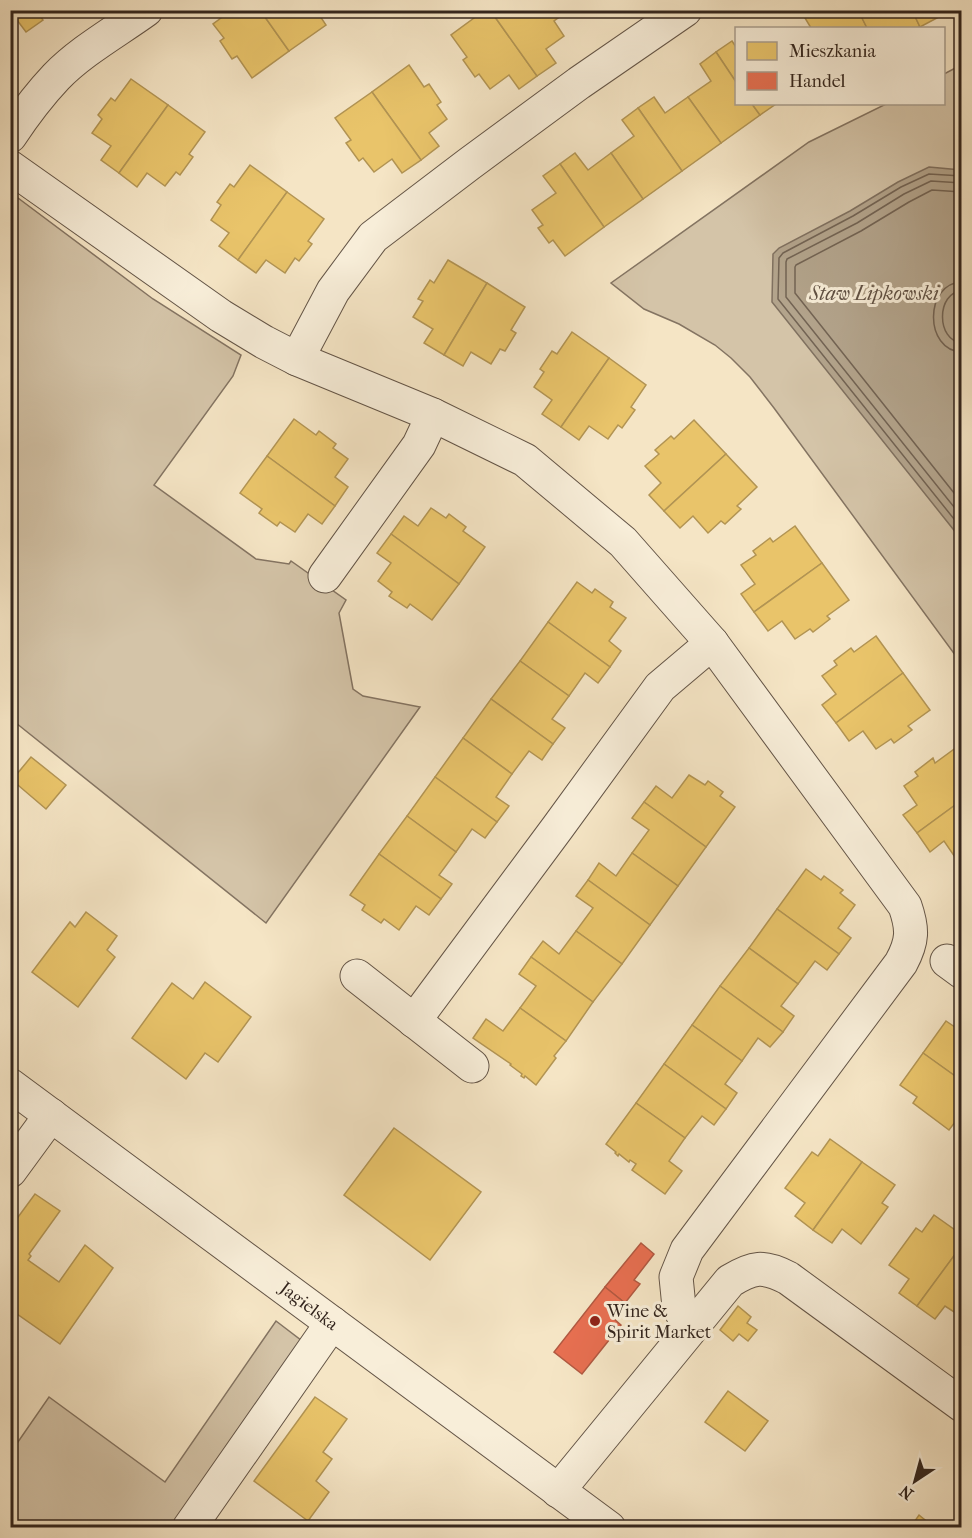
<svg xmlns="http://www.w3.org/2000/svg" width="972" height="1538" font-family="'IM FELL French Canon',serif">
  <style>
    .green { fill: #d4c4a8; stroke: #847462; stroke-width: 1.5 }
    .water { fill: #b3a48c; stroke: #807160; stroke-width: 1.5 }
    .homes { fill: #e9c46a; stroke: #b29453; stroke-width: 1.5 }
    .shops { fill: #e76f51; stroke: #b15941; stroke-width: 1.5 }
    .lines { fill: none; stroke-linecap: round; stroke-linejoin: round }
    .shore { stroke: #736454; stroke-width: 1.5 }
    .minor-casing { stroke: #645547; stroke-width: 35 }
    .minor { stroke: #f8eed9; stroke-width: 33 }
    .poi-dot { fill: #8f2418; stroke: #f8eed9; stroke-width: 2 }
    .labels { text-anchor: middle; stroke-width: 6; stroke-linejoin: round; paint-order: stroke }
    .street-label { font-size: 18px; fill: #33251d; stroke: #f8eed9 }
    .poi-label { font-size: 18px; fill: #33251d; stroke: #f8eed9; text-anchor: start }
    .water-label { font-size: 20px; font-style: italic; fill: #605144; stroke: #f8eed9 }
  </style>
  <rect width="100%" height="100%" fill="#f5e5c5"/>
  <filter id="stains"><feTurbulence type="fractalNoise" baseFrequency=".00333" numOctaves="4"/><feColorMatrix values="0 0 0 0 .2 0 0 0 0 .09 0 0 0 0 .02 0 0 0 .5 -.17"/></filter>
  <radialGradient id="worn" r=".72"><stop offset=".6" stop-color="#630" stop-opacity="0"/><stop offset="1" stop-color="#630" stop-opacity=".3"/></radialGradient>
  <g class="green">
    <path d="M961 65V663L774 408 750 377 731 358 715 345 679 324 644 309 611 283 809 142 886 104H944V74Z"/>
    <path d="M10 192 153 299 241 355 233 376 154 485 256 559 289 564 291 561 346 600 339 613 353 689 363 696 420 707 266 923 11 719Z"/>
    <path d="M276 1321 306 1344 176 1527 11 1528V1452L49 1397 165 1482Z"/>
  </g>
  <path class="water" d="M929 167 961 170 962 294 956 317 962 339 961 539 772 302 773 254 779 248 850 211 898 182Z"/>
  <g class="homes">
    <path d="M10 10H36L43 20 26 32 14 16 10 18Z"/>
    <path d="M232 10H260L289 51 252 78 237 56 232 59 220 41 224 38 213 24Z"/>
    <path d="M260 10H316L326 25 289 51Z"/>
    <path d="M485 10H490L537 76 519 89 509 75 490 89 479 74 475 77 463 60 467 57 451 35Z"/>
    <path d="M490 10H552L558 18 554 21 564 36 546 49 556 63 537 76Z"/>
    <path d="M820 10H858L867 28H811L805 18Z"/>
    <path d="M858 10H912L920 27 916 28H867Z"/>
    <path d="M912 10H952L920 27Z"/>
    <path d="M732 41 736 47V82L716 52Z"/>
    <path d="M716 52 736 82V104H752L760 115 721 143 688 97 711 81 700 64Z"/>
    <path d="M409 65 424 87 429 84 441 102 437 105 447 119 429 133 439 146 421 160 372 92Z"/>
    <path d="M131 79 168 105 119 173 101 160 111 146 92 133 102 119 98 115 111 98 115 101Z"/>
    <path d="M372 92 421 160 402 173 392 159 374 172 363 158 359 161 346 143 351 140 335 118Z"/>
    <path d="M654 97 665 113 688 97 721 143 682 171 638 108Z"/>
    <path d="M752 104H776L760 115Z"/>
    <path d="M168 105 205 132 189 154 193 157 180 175 176 172 165 186 147 173 137 187 119 173Z"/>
    <path d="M638 108 682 171 643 199 611 153 634 136 622 120Z"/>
    <path d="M575 153 588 170 611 153 643 199 604 227 560 164Z"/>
    <path d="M560 164 604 227 565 256 553 240 549 243 538 228 543 225 532 210 556 193 543 176Z"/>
    <path d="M250 165 287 192 238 260 219 246 229 233 211 220 221 205 217 202 230 184 234 187Z"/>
    <path d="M287 192 324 219 308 241 312 244 299 261 295 258 285 273 266 260 256 273 238 260Z"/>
    <path d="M448 260 487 283 444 355 424 343 433 329 413 317 423 301 418 299 430 280 434 283Z"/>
    <path d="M487 283 525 307 511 330 516 333 505 351 500 349 491 364 471 352 463 366 444 355Z"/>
    <path d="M572 332 609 358 561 427 542 414 552 400 534 387 544 372 540 369 552 351 557 354Z"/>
    <path d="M609 358 646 385 631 407 635 410 622 428 618 425 608 439 589 426 579 440 561 427Z"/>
    <path d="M294 419 316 435 319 431 336 444 333 448 348 459 335 477 348 487 335 506 267 456Z"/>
    <path d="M694 420 726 454 664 511 649 495 661 483 645 466 659 454 655 450 671 436 674 439Z"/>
    <path d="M726 454 757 487 737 506 741 509 725 524 721 521 708 533 693 516 680 528 664 511Z"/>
    <path d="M267 456 335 506 322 524 308 514 295 532 280 522 277 526 259 513 262 509 240 493Z"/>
    <path d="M431 508 446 518 449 514 466 527 463 531 485 547 459 584 391 534 404 516 418 526Z"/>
    <path d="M795 526 822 563 754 612 741 594 755 584 741 565 756 555 753 551 770 538 773 542Z"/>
    <path d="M391 534 459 584 432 620 410 604 407 608 389 596 392 592 378 581 391 563 377 553Z"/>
    <path d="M822 563 849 600 827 616 830 619 813 632 810 629 795 639 782 621 768 631 754 612Z"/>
    <path d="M577 582 592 593 595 589 613 602 610 607 626 618 609 641 621 651 610 667 548 622Z"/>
    <path d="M548 622 610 667 598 683 585 673 569 696 520 661Z"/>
    <path d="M876 636 903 673 836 723 822 705 836 694 822 676 837 665 834 661 851 648 854 652Z"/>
    <path d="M520 661 569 696 552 719 565 728 553 744 491 699Z"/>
    <path d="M903 673 930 710 908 726 912 730 894 743 891 739 876 749 863 731 849 741 836 723Z"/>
    <path d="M491 699 553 744 542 760 529 751 512 774 463 738Z"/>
    <path d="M463 738 512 774 496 797 509 806 497 822 435 777Z"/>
    <path d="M957 747 962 752V800L917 833 903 815 917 805 904 786 918 776 915 772 933 758 935 763Z"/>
    <path d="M31 757 66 785 46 809 12 780Z"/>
    <path d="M689 775 705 785 708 781 723 792 720 796 735 807 706 847 644 802 656 786 672 798Z"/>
    <path d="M435 777 497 822 485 838 472 829 456 852 407 816Z"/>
    <path d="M962 800V857L957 860 944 841 930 852 917 833Z"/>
    <path d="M644 802 706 847 678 886 632 853 649 830 632 818Z"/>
    <path d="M407 816 456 852 439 875 452 884 441 899 379 854Z"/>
    <path d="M632 853 678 886 650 925 588 880 599 863 616 876Z"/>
    <path d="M379 854 441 899 429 915 416 906 399 930 384 919 381 923 362 910 365 905 350 895Z"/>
    <path d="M806 869 821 880 824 876 843 890 840 893 855 905 838 928 851 938 839 954 777 909Z"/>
    <path d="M588 880 650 925 622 964 576 931 593 908 576 896Z"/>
    <path d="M777 909 839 954 827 970 815 961 798 984 749 948Z"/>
    <path d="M86 912 117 936 107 950 115 957 78 1007 32 972 70 922 75 927Z"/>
    <path d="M576 931 622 964 593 1002 531 957 543 941 559 954Z"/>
    <path d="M749 948 798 984 781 1006 794 1016 783 1032 720 986Z"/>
    <path d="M531 957 593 1002 566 1041 520 1008 536 986 519 974Z"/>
    <path d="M205 982 251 1017 218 1062 205 1053 186 1079 132 1038 172 983 193 999Z"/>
    <path d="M720 986 783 1032 770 1047 758 1038 742 1061 692 1025Z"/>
    <path d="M520 1008 566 1041 554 1056 556 1058 536 1085 525 1076 524 1078 521 1076 522 1074 510 1065 511 1064 473 1038 486 1019 503 1031Z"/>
    <path d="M946 1021 962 1032V1081L923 1053Z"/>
    <path d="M692 1025 742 1061 725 1084 737 1093 726 1109 664 1064Z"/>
    <path d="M923 1053 962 1081V1113L949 1130 913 1103 917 1097 900 1085Z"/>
    <path d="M664 1064 726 1109 714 1125 702 1116 685 1138 636 1103Z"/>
    <path d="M636 1103 685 1138 669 1161 682 1171 665 1194 632 1170 636 1164 630 1160 629 1162 619 1154 618 1156 615 1153 616 1152 606 1144Z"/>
    <path d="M394 1128 481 1192 430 1260 344 1195Z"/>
    <path d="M830 1139 862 1162 813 1230 795 1216 805 1203 785 1188 812 1152 818 1156Z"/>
    <path d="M862 1162 895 1185 882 1203 888 1207 861 1244 842 1229 832 1243 813 1230Z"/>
    <path d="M35 1194 60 1211 29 1254 31 1256 28 1260 59 1282 85 1245 113 1268 60 1344 10 1309V1228Z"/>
    <path d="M934 1215 962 1235V1245L917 1306 899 1293 909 1279 889 1265 916 1228 922 1232Z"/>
    <path d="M962 1245V1317L945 1306 935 1319 917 1306Z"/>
    <path d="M738 1306 751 1317 747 1323 757 1330 748 1341 739 1334 733 1341 720 1330Z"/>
    <path d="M728 1391 768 1421 745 1451 705 1422Z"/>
    <path d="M315 1397 347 1419 323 1452 332 1459 316 1481 329 1492 308 1521 254 1481Z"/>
    <path d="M919 1515 935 1528H910Z"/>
  </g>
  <g class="shops">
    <path d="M641 1243 654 1254 634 1280 640 1284 625 1303 605 1287Z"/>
    <path d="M605 1287 625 1303 613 1318 621 1325 582 1374 554 1352Z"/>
  </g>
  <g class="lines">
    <g class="shore">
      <path d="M962 176 929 174 901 187 853 216 783 253 779 258 778 299 962 529"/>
      <path d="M962 183 931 181 904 194 857 223 787 259 786 262V297L962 517"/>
      <path d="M962 192 932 190 909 202 861 231 796 265 795 267V293L962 503"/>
      <path d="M962 282C924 283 924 351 962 352"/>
      <path d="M962 291C936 292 936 341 962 343"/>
    </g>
    <g class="minor-casing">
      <g id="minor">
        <path d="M10 136C24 115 39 95 56 77 81 51 117 31 146 10"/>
        <path d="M10 167 221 316 264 342 297 359 433 415 525 460 623 542 712 643 905 906C913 929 913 941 901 963L687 1250 676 1277 679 1307 690 1329"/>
        <path d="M297 359 333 291 373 237 469 164 579 83 685 10"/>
        <path d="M325 576 419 445 433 415"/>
        <path d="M947 961 962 972"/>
        <path d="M357 976 472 1066"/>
        <path d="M414 1021 558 827 660 687 712 643"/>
        <path d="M10 1085 609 1528"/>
        <path d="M10 1171 51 1115"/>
        <path d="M558 1491 730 1281C753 1267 763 1265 788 1278L962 1405"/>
        <path d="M189 1528 332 1323"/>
      </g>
    </g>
    <use href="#minor" class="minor"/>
  </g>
  <circle class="poi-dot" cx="595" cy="1321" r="6"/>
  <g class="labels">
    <g class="street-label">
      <text transform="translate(309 1306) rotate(37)" y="6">Jagielska</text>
    </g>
    <g class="poi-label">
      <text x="607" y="1317">Wine &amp;<tspan x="607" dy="21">Spirit Market</tspan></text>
    </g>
    <g class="water-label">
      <text x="874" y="300">Staw Lipkowski</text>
    </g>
  </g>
  <rect width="972" height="1538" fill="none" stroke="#f5e5c5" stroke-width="36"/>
  <rect x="12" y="12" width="948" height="1514" fill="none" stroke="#33251d" stroke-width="3"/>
  <rect x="18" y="18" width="936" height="1502" fill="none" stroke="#33251d" stroke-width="1.5"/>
  <rect x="735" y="27" width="210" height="78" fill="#f8eed9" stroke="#a99e8e" stroke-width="1.5"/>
  <rect x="747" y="42" width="30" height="18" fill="#e9c46a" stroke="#a99e8e" stroke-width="1.5"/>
  <text x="789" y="57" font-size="18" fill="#33251d">Mieszkania</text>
  <rect x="747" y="72" width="30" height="18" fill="#e76f51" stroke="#a99e8e" stroke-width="1.5"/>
  <text x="789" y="87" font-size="18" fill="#33251d">Handel</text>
  <g transform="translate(915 1481) rotate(216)" stroke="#f8eed9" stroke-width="4.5" paint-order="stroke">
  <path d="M0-4.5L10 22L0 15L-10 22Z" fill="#33251d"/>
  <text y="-9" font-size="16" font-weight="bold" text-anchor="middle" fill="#33251d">N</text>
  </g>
  <rect width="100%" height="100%" filter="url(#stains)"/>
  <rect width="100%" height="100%" fill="url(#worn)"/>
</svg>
